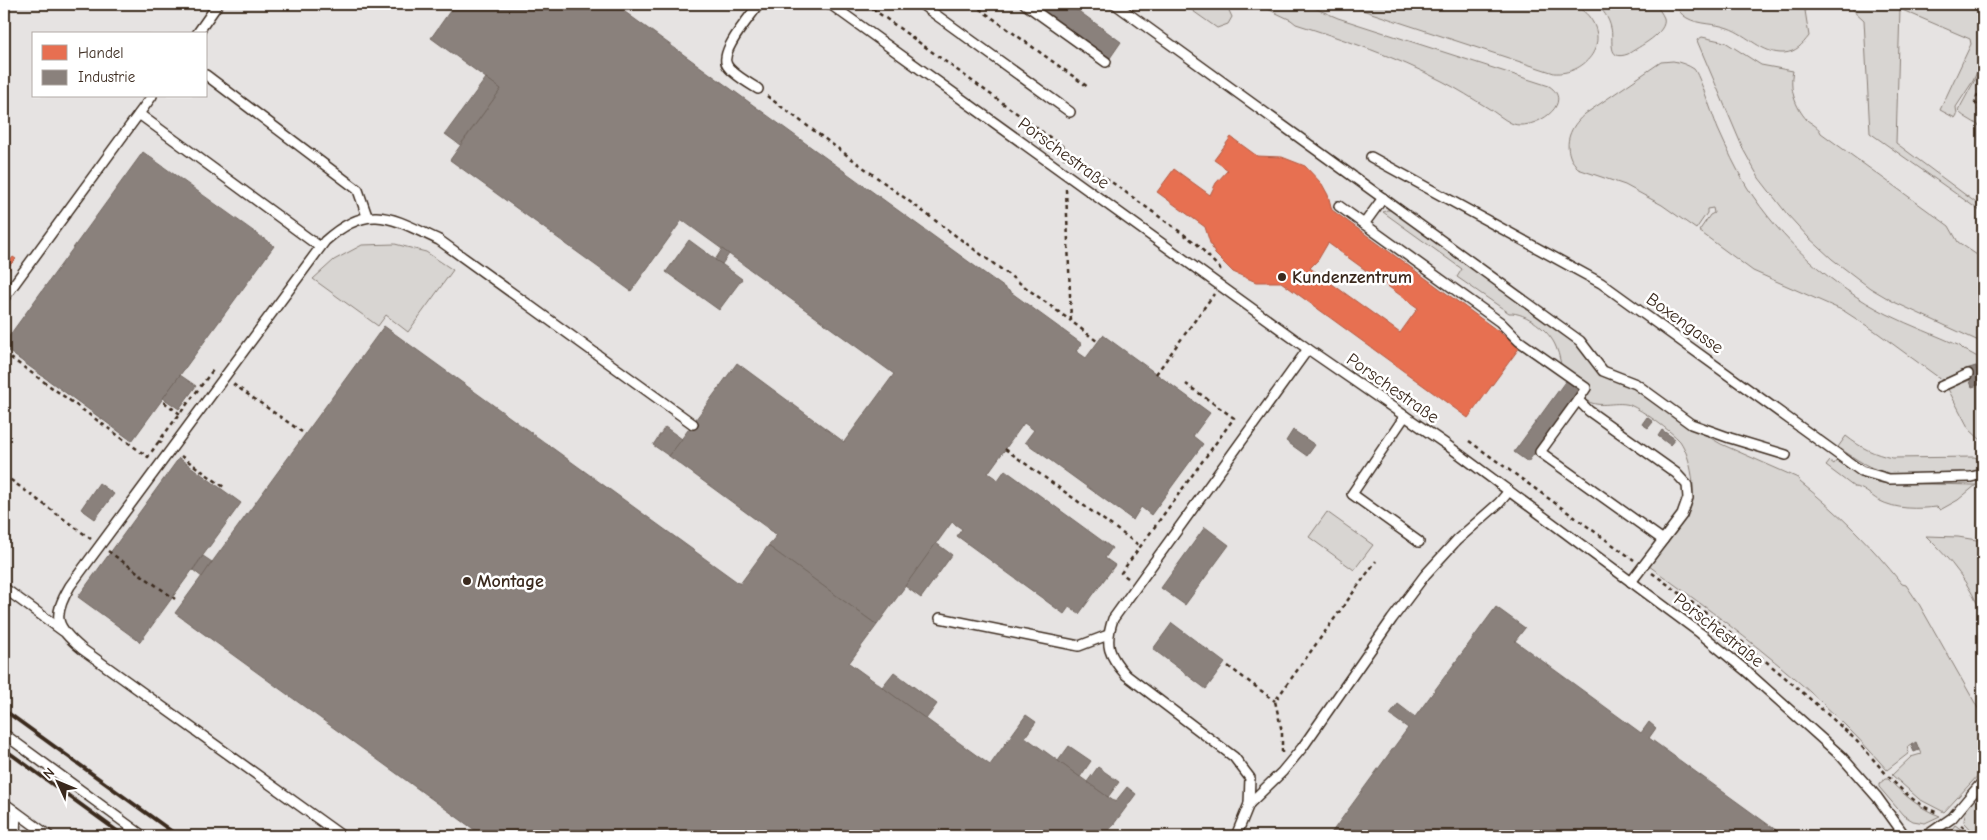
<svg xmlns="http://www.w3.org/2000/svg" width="1987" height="840" font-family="'Comic Neue',sans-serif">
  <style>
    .built { fill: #e6e3e2; fill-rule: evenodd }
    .green { fill: #d8d5d2; stroke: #8a8078 }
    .shops { fill: #e76f51; stroke: #b35a42; fill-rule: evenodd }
    .industry { fill: #8a817c; stroke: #726760 }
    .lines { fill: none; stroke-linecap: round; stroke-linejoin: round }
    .service-casing { stroke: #3b2a1e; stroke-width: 12 }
    .path { stroke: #3b2a1e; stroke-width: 2.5; stroke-dasharray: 4 4; stroke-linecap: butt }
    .service { stroke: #fff; stroke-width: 9 }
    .rail { stroke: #3b2a1e; stroke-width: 4 }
    .poi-dot { fill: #3b2a1e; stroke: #fff; stroke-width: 2 }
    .labels { text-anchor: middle; stroke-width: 5; stroke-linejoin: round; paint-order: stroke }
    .street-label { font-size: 18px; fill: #3b2a1e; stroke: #fff }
    .poi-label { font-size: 18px; font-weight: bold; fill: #3b2a1e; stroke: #fff; text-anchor: start }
  </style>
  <rect width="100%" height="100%" fill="#f3f2f2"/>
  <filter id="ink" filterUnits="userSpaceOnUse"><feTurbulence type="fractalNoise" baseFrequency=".02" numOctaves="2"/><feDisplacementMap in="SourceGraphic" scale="10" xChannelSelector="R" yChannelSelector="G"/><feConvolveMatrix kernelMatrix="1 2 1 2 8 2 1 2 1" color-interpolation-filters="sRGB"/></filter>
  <g filter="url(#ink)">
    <path class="built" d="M4 4H1983V836H4ZM34 34H206V96H34Z"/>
    <g class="green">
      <path d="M1183 4H1226L1232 17 1228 24 1217 28Z"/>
      <path d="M1257 4H1305L1338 18 1549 86C1577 104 1531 133 1511 123 1503 119 1496 113 1488 108 1473 99 1458 89 1442 81 1396 57 1346 40 1296 24L1291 20Z"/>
      <path d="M1344 4H1571C1578 7 1586 12 1590 18 1610 45 1584 75 1554 73Z"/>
      <path d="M1596 4H1655C1658 8 1662 13 1664 18 1668 33 1638 47 1628 54 1606 62 1614 39 1611 28 1609 18 1603 10 1596 4Z"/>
      <path d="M1674 4H1804L1809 36C1802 45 1796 52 1784 53 1762 54 1748 35 1728 28 1715 23 1699 25 1687 18 1681 15 1678 9 1674 4Z"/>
      <path d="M1851 4H1976L1983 8V58L1973 81 1956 107 1957 115 1955 118 1940 110 1971 44 1970 39 1900 9 1896 143 1983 208V213L1870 133 1864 20 1852 9Z"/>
      <path d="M1702 37 1725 42 1761 65 1793 71C1789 88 1795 107 1807 120 1812 124 1819 127 1821 133L1949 226 1958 242 1983 259V343L1894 302 1870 288 1832 259 1808 237 1787 214 1759 178 1744 151 1698 43 1697 40Z"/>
      <path d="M1673 61C1680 62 1688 65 1694 69 1699 74 1714 119 1718 129 1727 149 1736 169 1747 187 1781 240 1831 286 1887 314 1911 326 1936 335 1960 346L1963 349 1983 360V442L1969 429 1948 389 1970 380 1981 384 1976 366 1942 380 1875 331 1844 311 1753 271 1699 231 1710 215 1714 213 1713 208 1707 209V213L1696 229 1662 205 1625 185 1578 169C1576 164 1571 161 1570 156 1564 139 1573 124 1585 114L1661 62Z"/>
      <path d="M1983 65V129C1976 122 1964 118 1958 111Z"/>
      <path d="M1387 210H1392L1573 340 1595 365 1630 385 1697 430 1721 444 1798 478 1800 482C1839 513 1870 544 1902 584L1906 585 1919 604 1983 717V770L1944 812 1919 799 1892 775 1911 757 1921 754 1916 743 1907 747 1909 753 1887 770C1819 691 1734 627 1649 566 1662 549 1679 531 1689 512 1698 494 1691 457 1680 441 1671 431 1642 410 1630 405 1614 400 1596 411 1582 397 1576 391 1568 381 1564 373 1560 365 1560 355 1556 347 1550 331 1526 312 1509 313L1457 277 1462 269 1383 212Z"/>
      <path d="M395 244 426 252 453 270 408 332 386 315 378 326 313 279 334 260 362 245Z"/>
      <path d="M1846 436C1861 448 1874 454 1892 458L1974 457 1983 460V469L1967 473 1892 474C1870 470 1856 459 1838 447Z"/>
      <path d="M1837 460 1864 478 1882 483 1976 485 1958 500 1940 510 1937 507C1917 509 1897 510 1878 500 1871 496 1863 487 1854 487L1826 466 1830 461 1834 464Z"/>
      <path d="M1327 512 1373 545 1354 570 1309 537Z"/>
      <path d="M1926 536 1958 537 1983 541V617C1971 585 1951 560 1926 536Z"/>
      <path d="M1885 779H1888C1903 794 1920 809 1940 816L1925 823 1913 821 1903 815 1879 787V784Z"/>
      <path d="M1983 791V836H1977L1964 822C1964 810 1972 797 1983 791Z"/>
      <path d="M1955 825 1969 835V836H1947Z"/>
    </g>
    <g class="shops">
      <path d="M1231 137 1257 156 1282 157 1305 166 1322 184 1328 195 1332 210 1520 347 1468 418 1281 282H1256L1233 272 1215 254 1210 243 1205 227 1157 192 1174 169 1210 195 1216 183 1228 170 1214 160ZM1328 243 1418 308 1400 333 1310 268 1318 260Z"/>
      <path d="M13 257 16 259 8 267 10 268 6 273 4 271 6 266 4 264 8 259 10 261Z"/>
    </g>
    <g class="industry">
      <path d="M455 4H614L1082 344 1076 351 1086 358 1103 335 1210 413 1193 436 1203 444 1151 515 1141 507 1133 520 1025 442 1034 430 1024 423 988 473 998 480 1005 470 1112 548 1105 558 1115 565 1079 614 1069 607 1064 614 957 536 962 529 952 522 877 625 768 546 777 535 669 456 737 363 844 442 894 374 682 220 631 291 450 160 501 89 431 38Z"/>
      <path d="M1034 4H1069L1121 42 1110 58Z"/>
      <path d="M486 78 501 89 460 145 445 134Z"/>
      <path d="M143 152 274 246 132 441 4 348V343Z"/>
      <path d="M689 240 742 279 719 310 666 272Z"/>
      <path d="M722 249 729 254 722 264 715 260Z"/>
      <path d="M384 326 740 584 768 546 877 625 849 663 990 765 1026 715 1036 722 1025 737 1115 802 1127 787 1136 794 1105 836H483L175 613Z"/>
      <path d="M1976 366 1982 384 1972 387 1966 369Z"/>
      <path d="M180 375 196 386 179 409 163 398Z"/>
      <path d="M1567 379 1581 389 1528 462 1514 452Z"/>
      <path d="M1647 417 1653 422 1648 428 1642 424Z"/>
      <path d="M665 427 682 439 669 456 653 445Z"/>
      <path d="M1293 430 1315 445 1307 456 1286 441Z"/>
      <path d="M1662 430 1675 439 1670 445 1658 436Z"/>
      <path d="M179 458 241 503 140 642 78 597Z"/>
      <path d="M99 483 114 494 95 519 81 509Z"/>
      <path d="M1205 527 1229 545 1185 605 1161 588Z"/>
      <path d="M936 543 952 555 921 598 905 586Z"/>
      <path d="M203 556 212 562 202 577 193 570Z"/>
      <path d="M1496 607 1525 628 1515 641 1641 733 1649 722 1656 728 1649 738 1784 836H1329L1408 728 1390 715 1398 704 1415 717Z"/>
      <path d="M1172 623 1225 663 1206 689 1153 649Z"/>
      <path d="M894 672 937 704 926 719 882 687Z"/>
      <path d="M1916 742 1919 750 1914 752 1911 745Z"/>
      <path d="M1069 746 1091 761 1080 777 1058 761Z"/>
      <path d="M1098 767 1119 782 1108 797 1087 782Z"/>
    </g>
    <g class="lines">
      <g class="service-casing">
        <g id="service">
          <path d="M830 4 1308 349 1447 445 1700 633 1745 670 1841 756 1877 797 1905 836"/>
          <path d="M921 4 1070 112"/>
          <path d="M1025 4 1106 62"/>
          <path d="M1115 4 1580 341 1603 371 1636 384 1691 424 1730 438 1786 455"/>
          <path d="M197 34 218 4"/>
          <path d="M206 75 358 190 367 216"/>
          <path d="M758 89C750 84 731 73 727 65 719 51 751 16 759 4"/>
          <path d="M139 114 320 247"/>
          <path d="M1371 157 1601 283 1861 471 1889 479 1971 477 1983 474"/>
          <path d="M1339 206 1500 322 1519 341 1586 388 1578 400 1589 411 1676 473 1687 485 1688 498 1682 515 1631 582"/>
          <path d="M1364 224 1383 198"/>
          <path d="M4 298 152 96"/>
          <path d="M1940 387 1968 374"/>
          <path d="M1578 400 1540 452 1663 540"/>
          <path d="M1405 416 1352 494 1419 542"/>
          <path d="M4 588 63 631"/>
          <path d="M940 618 1079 646 1108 635"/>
          <path d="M4 734 143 836"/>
          <path d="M4 803 49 836"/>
          <path d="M1249 804 1282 772 1302 748 1392 619 1425 575 1457 540 1499 503 1509 491"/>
          <path d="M15 836 16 812"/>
          <path d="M342 836 82 649C55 626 52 617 70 586L325 241C369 201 392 218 439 240L693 424"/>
          <path d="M1236 836 1249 804 1250 778 1234 757 1126 675C1109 656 1104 645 1113 619L1308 349"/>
          <path d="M1926 836 1952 818 1983 781"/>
        </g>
      </g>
      <g class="path">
        <path d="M866 4 1197 244 1222 271"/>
        <path d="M973 4 1088 87"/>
        <path d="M1983 79 1975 102 1983 117"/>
        <path d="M767 96 1071 321"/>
        <path d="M1064 147V159"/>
        <path d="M1066 189 1071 321 1098 342"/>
        <path d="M4 353 148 457 159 441"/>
        <path d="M1156 374 1214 294"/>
        <path d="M233 384 302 432"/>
        <path d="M164 402 180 414"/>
        <path d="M1469 441 1634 560"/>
        <path d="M162 443 159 441 213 370 215 371"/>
        <path d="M1005 449 1140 546"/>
        <path d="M181 456 224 487"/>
        <path d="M4 475 91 539"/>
        <path d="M108 551 175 599"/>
        <path d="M1652 573C1720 622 1783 674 1845 730 1876 757 1898 798 1938 813"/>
        <path d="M1128 578 1121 573 1234 418 1186 384"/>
        <path d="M1228 666 1275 701"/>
        <path d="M1282 753V732L1275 701 1376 561"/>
        <path d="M1961 825 1972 836"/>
      </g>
      <use href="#service" class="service"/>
      <g class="rail">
        <path d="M4 710 178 836"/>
        <path d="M4 749 124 836"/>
      </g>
    </g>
  </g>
  <g class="poi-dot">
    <circle cx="1282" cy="277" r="5"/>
    <circle cx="467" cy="581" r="5"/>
  </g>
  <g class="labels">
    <g class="street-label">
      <text transform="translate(1064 153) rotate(36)" y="6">Porschestraße</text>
      <text transform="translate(1685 323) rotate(36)" y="6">Boxengasse</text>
      <text transform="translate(1393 388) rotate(35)" y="6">Porschestraße</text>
      <text transform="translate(1719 630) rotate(38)" y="6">Porschestraße</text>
    </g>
    <g class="poi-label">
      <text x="1292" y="283">Kundenzentrum</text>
      <text x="477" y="587">Montage</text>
    </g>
  </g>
  <rect width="1987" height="840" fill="none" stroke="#fff" stroke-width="20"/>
  <rect x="10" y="10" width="1967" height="820" fill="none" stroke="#3b2a1e" stroke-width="2" filter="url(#ink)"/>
  <rect x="32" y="32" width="175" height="65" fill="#ffffff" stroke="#b1aaa5"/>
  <rect x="42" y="45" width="25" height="15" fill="#e76f51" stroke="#b1aaa5"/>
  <text x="78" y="58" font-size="15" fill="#3b2a1e">Handel</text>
  <rect x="42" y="70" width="25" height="15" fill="#8a817c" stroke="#b1aaa5"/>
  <text x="78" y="82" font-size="15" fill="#3b2a1e">Industrie</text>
  <g transform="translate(58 782) rotate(314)" stroke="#ffffff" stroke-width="4" paint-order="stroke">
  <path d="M0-4L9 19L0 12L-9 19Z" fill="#3b2a1e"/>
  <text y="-8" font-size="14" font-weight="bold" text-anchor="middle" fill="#3b2a1e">N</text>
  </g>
</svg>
